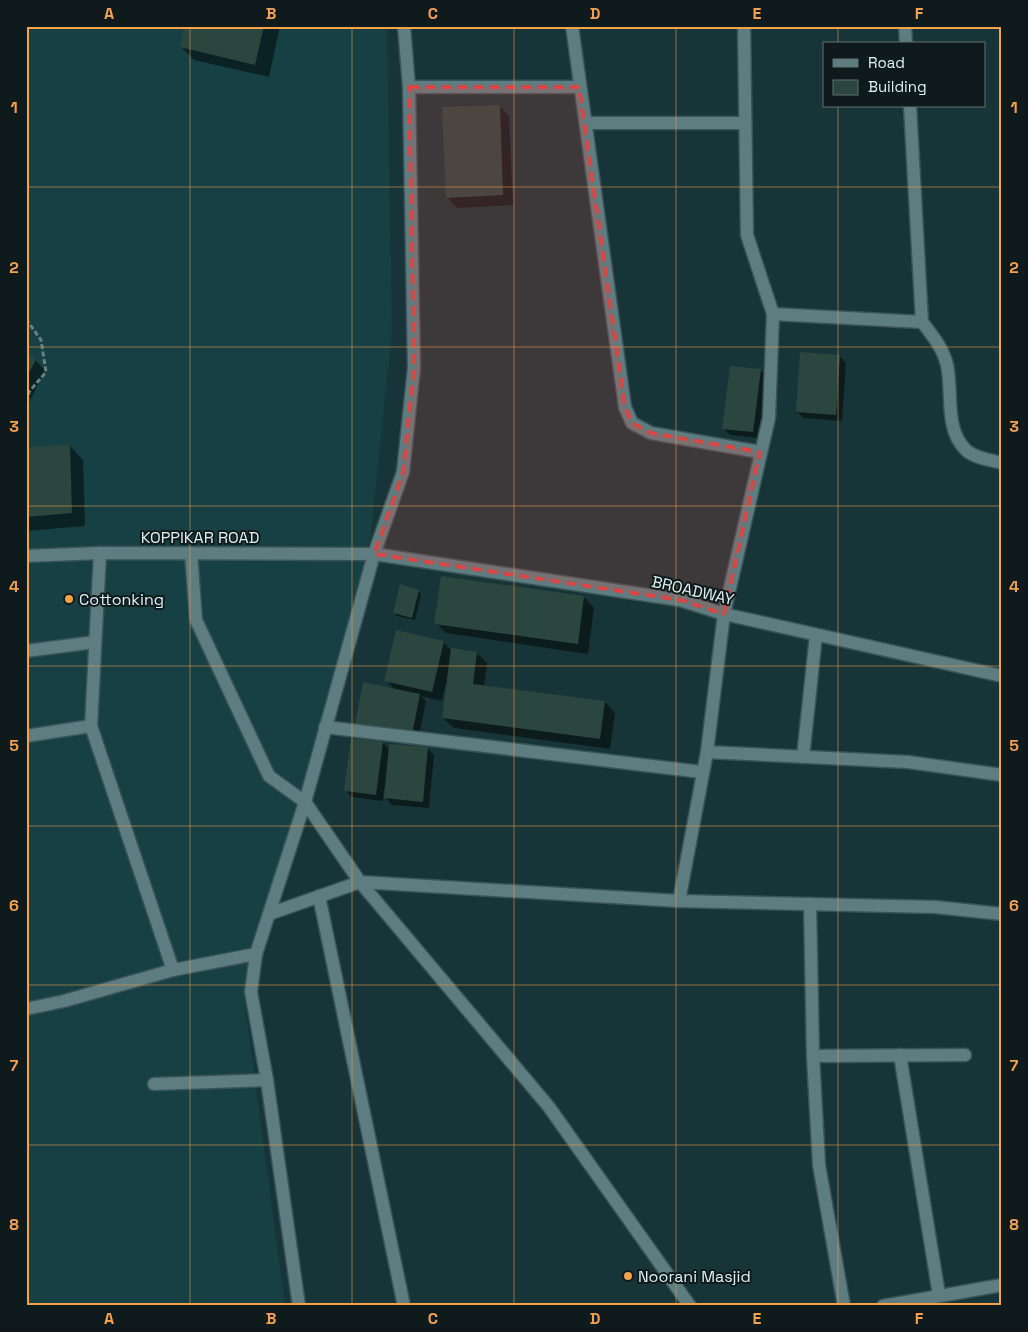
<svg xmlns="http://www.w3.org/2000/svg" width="1028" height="1332" font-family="'Space Grotesk',sans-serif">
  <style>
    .built { fill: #164044 }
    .shadow { fill: #0007 }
    .building { fill: #2b463f }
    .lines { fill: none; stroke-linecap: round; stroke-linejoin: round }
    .minor-casing { stroke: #3a5356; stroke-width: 15 }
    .tertiary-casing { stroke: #3a5356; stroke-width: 15 }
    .secondary-casing { stroke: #3a5356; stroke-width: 15 }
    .path { stroke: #678083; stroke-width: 3; stroke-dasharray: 5 2.5; stroke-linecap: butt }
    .minor { stroke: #5e7d80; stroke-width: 12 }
    .tertiary { stroke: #5e7d80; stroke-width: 12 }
    .secondary { stroke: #5e7d80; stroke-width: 12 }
    .marked { fill: #d84646; fill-opacity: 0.2; stroke: #d84646; stroke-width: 4; stroke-dasharray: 10 6; stroke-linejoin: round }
    .grid { fill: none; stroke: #f7a148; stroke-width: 1; stroke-opacity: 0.55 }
    .poi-dot { fill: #f7a148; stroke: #0e1a1b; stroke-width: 2 }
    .labels { text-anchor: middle; stroke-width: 4; stroke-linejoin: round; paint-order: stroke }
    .street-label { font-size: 16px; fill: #e0f1f3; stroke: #0e1a1b }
    .poi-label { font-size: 16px; fill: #e0f1f3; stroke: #0e1a1b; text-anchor: start }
    .neatline { fill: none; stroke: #f7a148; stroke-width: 2 }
    .grid-label { font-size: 16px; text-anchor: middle; font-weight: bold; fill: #f7a148 }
  </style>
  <rect width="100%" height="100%" fill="#173538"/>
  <path class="built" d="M26 26H387L392 332 371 531 350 640 262 919 244 997 285 1306H26Z"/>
  <g class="shadow">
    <path d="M186 26H280L269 77 194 60 181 47Z"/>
    <path d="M499 106 509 116 513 205 457 208 447 197Z"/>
    <path d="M26 356 35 360 45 370 26 409Z"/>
    <path d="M839 356 846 363 842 421 804 418 797 412Z"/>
    <path d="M731 368 761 370 768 377 760 438 730 435 723 428Z"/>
    <path d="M70 446 83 460 85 526 26 531V449Z"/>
    <path d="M418 591 421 594 415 620 397 616 394 613Z"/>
    <path d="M584 597 594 608 588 654 446 633 436 623Z"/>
    <path d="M443 642 451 650 477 653 487 663 484 687 605 702 615 713 610 749 454 728 443 718 448 685 446 684 442 701 421 696 426 701 418 741 363 730 356 723 395 690 386 680Z"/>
    <path d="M383 743 390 750 427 748 434 755 429 808 392 805 386 798V789H384L383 801 352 797 345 790Z"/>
  </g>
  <g class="building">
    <path d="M184 26H264L255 65 180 47Z"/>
    <path d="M500 105 503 195 446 198 442 107Z"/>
    <path d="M800 352 840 355 836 415 796 412Z"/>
    <path d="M26 354 36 359 26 379Z"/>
    <path d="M730 366 761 369 753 432 722 429Z"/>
    <path d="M70 445 72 513 26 517V447Z"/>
    <path d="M441 576 584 596 578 644 434 624Z"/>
    <path d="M400 584 419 590 412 618 393 613Z"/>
    <path d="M396 630 444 641 432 692 384 681Z"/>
    <path d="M451 648 477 652 473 684 605 701 600 739 442 718Z"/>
    <path d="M363 682 420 694 412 735 355 724Z"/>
    <path d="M351 738 383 742 376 795 344 791Z"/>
    <path d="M389 744 428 747 423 802 384 798Z"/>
  </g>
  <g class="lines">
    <g class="minor-casing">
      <g id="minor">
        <path d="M572 26 625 407 632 423 651 433 760 452"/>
        <path d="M905 26 906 44"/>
        <path d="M409 87H579"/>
        <path d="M910 106 922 322C932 335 943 348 947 365 953 392 944 429 966 450 974 458 991 460 1002 463"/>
        <path d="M586 123H744"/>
        <path d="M773 314 922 322"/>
        <path d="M100 553 91 726 173 970"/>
        <path d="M26 651 95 642"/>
        <path d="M325 727 702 772"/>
        <path d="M26 736 91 726"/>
        <path d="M707 752 908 762 1002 775"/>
        <path d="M803 757 816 635"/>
        <path d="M319 896 404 1306"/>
        <path d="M679 901 935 907 1002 914"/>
        <path d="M810 904 813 1056 819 1165 844 1306"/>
        <path d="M269 914 360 882 679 901 707 752 724 614 769 418 773 314 747 235 744 26"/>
        <path d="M26 1009 64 1001 173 970 256 954"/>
        <path d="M900 1055 939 1295"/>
        <path d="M813 1056 965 1055"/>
        <path d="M154 1084 267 1080"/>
      </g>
    </g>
    <g class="tertiary-casing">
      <g id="tertiary">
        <path d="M191 553 196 620 269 776 305 802 360 882 549 1107 690 1306"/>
        <path d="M374 554 680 600 724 614 1002 676"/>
        <path d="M883 1306 1002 1285"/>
      </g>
    </g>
    <g class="secondary-casing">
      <g id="secondary">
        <path d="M26 556 100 553 374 554"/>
        <path d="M299 1306 267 1080 251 992 256 954 305 802 374 554 403 472 414 368 409 87 404 26"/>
      </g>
    </g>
    <path class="path" d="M26 319 41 340 46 372 29 392 26 410"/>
    <use href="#minor" class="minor"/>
    <use href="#tertiary" class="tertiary"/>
    <use href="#secondary" class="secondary"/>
  </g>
  <path class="marked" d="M409 87H579L625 407 632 423 651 433 760 452 724 614 680 600 374 554 403 472 414 368Z"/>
  <path class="grid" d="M190 26V1306M352 26V1306M514 26V1306M676 26V1306M838 26V44M838 106V1306M26 187H1002M26 347H1002M26 506H1002M26 666H1002M26 826H1002M26 985H1002M26 1145H1002"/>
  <g class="poi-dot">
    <circle cx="69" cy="599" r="5"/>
    <circle cx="628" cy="1276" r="5"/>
  </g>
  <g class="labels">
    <g class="street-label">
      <text x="200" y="543">KOPPIKAR ROAD</text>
      <text transform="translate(693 590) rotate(13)" y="6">BROADWAY</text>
    </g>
    <g class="poi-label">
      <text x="79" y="605">Cottonking</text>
      <text x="638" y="1282">Noorani Masjid</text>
    </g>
  </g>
  <rect width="1028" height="1332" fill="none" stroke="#0e1a1b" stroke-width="55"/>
  <rect x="823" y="42" width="162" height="65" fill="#0e1a1b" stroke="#627071"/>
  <rect x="833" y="59" width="25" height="8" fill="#5e7d80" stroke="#627071"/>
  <text x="868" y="68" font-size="15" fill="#e0f1f3">Road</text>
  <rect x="833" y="80" width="25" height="15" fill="#2b463f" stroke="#627071"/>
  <text x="868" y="92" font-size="15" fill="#e0f1f3">Building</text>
  <rect x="28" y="28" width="972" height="1276" class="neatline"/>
  <g class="grid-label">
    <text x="109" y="19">A</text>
    <text x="271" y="19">B</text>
    <text x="433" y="19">C</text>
    <text x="595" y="19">D</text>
    <text x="757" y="19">E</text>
    <text x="919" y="19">F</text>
    <text x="14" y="113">1</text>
    <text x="1014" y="113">1</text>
    <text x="14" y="273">2</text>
    <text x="1014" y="273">2</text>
    <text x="14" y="432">3</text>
    <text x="1014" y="432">3</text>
    <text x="14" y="592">4</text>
    <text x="1014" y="592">4</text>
    <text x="14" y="751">5</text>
    <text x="1014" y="751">5</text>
    <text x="14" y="911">6</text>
    <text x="1014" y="911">6</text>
    <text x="14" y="1071">7</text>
    <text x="1014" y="1071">7</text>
    <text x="14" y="1230">8</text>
    <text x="1014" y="1230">8</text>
    <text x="109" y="1324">A</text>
    <text x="271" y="1324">B</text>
    <text x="433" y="1324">C</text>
    <text x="595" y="1324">D</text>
    <text x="757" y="1324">E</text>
    <text x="919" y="1324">F</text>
  </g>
</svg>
